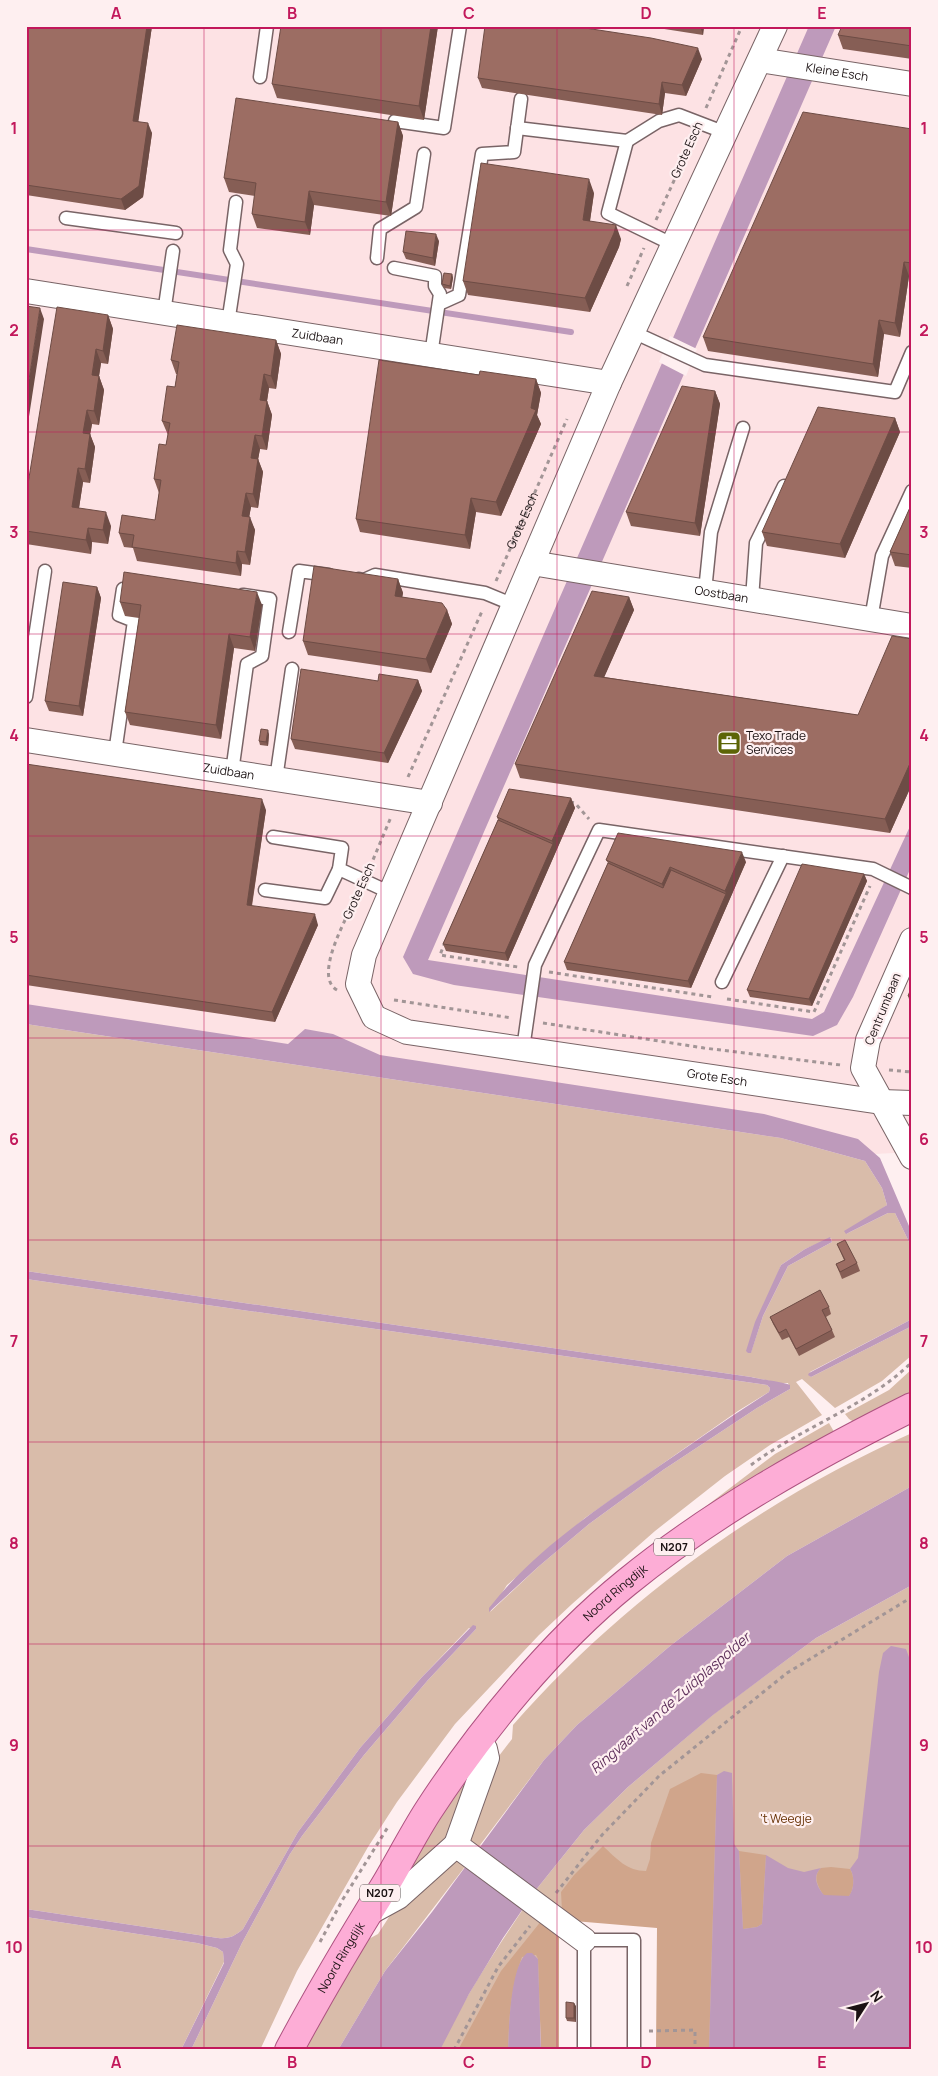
<svg xmlns="http://www.w3.org/2000/svg" width="938" height="2076" font-family="Manrope,sans-serif">
  <style>
    .built { fill: #fde2e4 }
    .green { fill: #d9bcaa; fill-rule: evenodd }
    .forest { fill: #d0a58b }
    .water { fill: #be9abb }
    .pier { fill: #feeff0 }
    .lines { fill: none; stroke-linecap: round; stroke-linejoin: round }
    .stream { stroke: #be9abb; stroke-width: 6 }
    .lane-casing { stroke: #796466; stroke-width: 15 }
    .street-casing { stroke: #796466; stroke-width: 26 }
    .primary-casing { stroke: #ad5380; stroke-width: 30 }
    .path { stroke: #a29596; stroke-width: 3; stroke-dasharray: 4 4; stroke-linecap: butt }
    .lane { stroke: #fff; stroke-width: 12 }
    .street { stroke: #fff; stroke-width: 24 }
    .primary { stroke: #fdadd6; stroke-width: 28 }
    .wall { fill: #865e55 }
    .shaded-wall { fill: #6d4c45 }
    .building { fill: #9c6d63; stroke: #6d4c45 }
    .grid { fill: none; stroke: #c2185b; stroke-width: 1; stroke-opacity: 0.55 }
    .labels { text-anchor: middle; stroke-width: 4.5; stroke-linejoin: round; paint-order: stroke }
    .shield { fill: #feeff0; stroke: #5f5455; stroke-width: 1 }
    .shield-label { font-size: 11px; font-weight: bold; fill: #1b1213 }
    .street-label { font-size: 12px; fill: #1b1213; stroke: #feeff0 }
    .poi-label { font-size: 12px; fill: #1b1213; stroke: #feeff0; text-anchor: start }
    .park-label { font-size: 12px; fill: #683306; stroke: #feeff0 }
    .water-label { font-size: 14px; font-style: italic; fill: #5e2f5b; stroke: #feeff0 }
    .neatline { fill: none; stroke: #c2185b; stroke-width: 2 }
    .grid-label { font-size: 16px; text-anchor: middle; font-weight: bold; fill: #c2185b }
  </style>
  <rect width="100%" height="100%" fill="#feeff0"/>
  <path class="built" d="M26 26H912V1152L875 1154 26 1015Z"/>
  <g class="green">
    <path d="M26 1024 781 1138 865 1161 882 1188 887 1205 846 1234 888 1213H895L912 1248V1319L810 1372 809 1375 811 1377 912 1326V1355L882 1381 835 1408 802 1379 796 1382 822 1415 770 1445 725 1476 655 1531 572 1604 539 1635 455 1724 397 1802 368 1847 297 1971 260 2050H191L242 1943 290 1854 302 1836 364 1755 428 1680 476 1629 469 1628 422 1677 360 1748 298 1832 243 1929C235 1936 229 1939 218 1938L26 1909V1279L767 1385 770 1388 769 1392 738 1411 585 1518 507 1585 490 1612 538 1567 589 1524 663 1470 757 1408 790 1389 788 1383H779L751 1377 26 1271ZM831 1238 832 1242 788 1266 763 1316 751 1352 748 1353 781 1265 805 1249Z"/>
    <path d="M912 1369V1398L860 1426 849 1419 845 1414 889 1390Z"/>
    <path d="M829 1423 837 1437 651 1548 775 1454Z"/>
    <path d="M912 1433V1486L787 1556 670 1646 577 1725 544 1760 477 1849 473 1846 469 1832 492 1765 512 1739 513 1725C622 1601 761 1500 912 1433Z"/>
    <path d="M912 1585V2050H707L711 1921 572 1919 535 1891 584 1830 628 1787 715 1713 816 1638Z"/>
    <path d="M473 1772 448 1841 394 1891 434 1826Z"/>
    <path d="M457 1858 467 1864 385 1971 338 2050H303L363 1942 378 1934 391 1914Z"/>
    <path d="M525 1906 531 1916 541 1924 540 2050H439C463 1999 494 1953 525 1906Z"/>
    <path d="M26 1917 197 1943 217 1948 223 1952 224 1962 181 2050H26Z"/>
  </g>
  <g class="forest">
    <path d="M701 1773 717 1775 709 2050H656L657 1928 574 1921 562 1911 561 1892 574 1875 603 1846C617 1859 627 1871 646 1871L650 1859 651 1843 670 1789Z"/>
    <path d="M739 1851 766 1855 762 1924 757 1927 743 1929Z"/>
    <path d="M831 1867 850 1869C855 1876 854 1890 849 1896H824C818 1887 812 1876 821 1868Z"/>
    <path d="M542 1920 559 1930V2050H541L538 1959 536 1955 522 1957C511 1987 509 2018 508 2050H458L501 1971Z"/>
  </g>
  <g class="water">
    <path d="M809 26H836L428 960 812 1019 824 1012 912 822V865L853 997 837 1025 813 1036 454 985 413 974 403 957Z"/>
    <path d="M26 1004 288 1044 305 1029 333 1034 380 1055 764 1114 858 1139 880 1158 912 1233V1248L895 1213H888L846 1234 844 1231 887 1205 882 1188 865 1161 781 1138 26 1024Z"/>
    <path d="M830 1237 832 1242 788 1266 763 1316 751 1353H748L746 1351 755 1322 781 1265 805 1249Z"/>
    <path d="M26 1271 751 1377C763 1380 781 1381 790 1385V1389L757 1408 663 1470 589 1524 538 1567 489 1612V1608C532 1553 591 1513 649 1473 689 1446 728 1418 769 1392L770 1388 767 1385 26 1279Z"/>
    <path d="M912 1319V1326L811 1377 808 1375 809 1373Z"/>
    <path d="M912 1486V1585L816 1638 713 1715 628 1787 584 1830 535 1891 503 1938 469 1994 440 2050H338L385 1971 432 1912 544 1760 577 1725 670 1646 787 1556Z"/>
    <path d="M473 1625 476 1626V1629L428 1680 364 1755 302 1836 290 1854 242 1943 191 2050H181L224 1963 223 1952 217 1948 197 1943 26 1917V1909L218 1938C229 1939 235 1936 243 1929L298 1832 360 1748 422 1677Z"/>
    <path d="M891 1646 906 1649 910 1660 912 2050H709L717 1775 724 1771 732 1773 734 1844 739 1851 743 1929 757 1927 762 1924 766 1855 788 1868 804 1872 821 1868C812 1876 817 1887 824 1895L849 1896C854 1890 855 1876 850 1869L858 1858 879 1672 883 1653Z"/>
    <path d="M527 1953H532L538 1959 541 2050H508C509 2029 510 1967 527 1953Z"/>
  </g>
  <path class="pier" d="M670 336 697 349 686 376 659 362Z"/>
  <g class="lines">
    <path class="stream" d="M26 249 571 332"/>
    <g class="lane-casing">
      <g id="lane">
        <path d="M260 77 267 26"/>
        <path d="M395 121 444 128 460 26"/>
        <path d="M517 128 627 141 608 213 674 245"/>
        <path d="M627 141 659 121 679 115 726 133"/>
        <path d="M66 218 176 233"/>
        <path d="M377 258 380 229 416 207 424 154"/>
        <path d="M394 268 435 276V286L440 294 431 355"/>
        <path d="M439 304 459 295 482 154 514 152 521 99"/>
        <path d="M164 313 173 251"/>
        <path d="M228 323 237 264 230 250 236 202"/>
        <path d="M633 332 705 365 895 392 912 352"/>
        <path d="M359 579 364 580 375 575 485 593 514 605"/>
        <path d="M705 591 711 532 743 428"/>
        <path d="M752 599 756 543 784 486"/>
        <path d="M871 619 882 556 912 491"/>
        <path d="M289 632 299 571 329 575"/>
        <path d="M26 697 45 571"/>
        <path d="M115 753 134 621 119 615 123 589"/>
        <path d="M232 772 247 664 262 656 270 599 243 595"/>
        <path d="M276 779 292 669"/>
        <path d="M273 837 342 848 339 869 391 893"/>
        <path d="M265 890 325 898 339 869"/>
        <path d="M722 982 783 856"/>
        <path d="M523 1049 535 965 599 830 873 869 912 888"/>
        <path d="M584 2050V1940H634V2050"/>
      </g>
    </g>
    <g class="street-casing">
      <g id="street">
        <path id="s2" d="M775 26 609 383 364 955 358 984 374 1017 407 1032 881 1102 912 1103"/>
        <path id="s3" d="M760 60 912 84"/>
        <path id="s4" d="M26 291 609 383"/>
        <path id="s5" d="M532 563 912 626"/>
        <path id="s6" d="M26 740 430 803"/>
        <path d="M912 940 868 1040 863 1068 912 1157"/>
        <path d="M456 1845 487 1758 485 1749 479 1741"/>
        <path d="M367 1914 398 1897 456 1845 584 1940"/>
      </g>
    </g>
    <g class="primary-casing">
      <g id="primary">
        <path id="s7" d="M289 2050C319 1994 351 1940 384 1887 399 1862 412 1836 428 1811 480 1731 552 1643 626 1583 713 1512 812 1457 912 1407"/>
      </g>
    </g>
    <g class="path">
      <path d="M706 108 742 26"/>
      <path d="M656 220 694 137"/>
      <path d="M627 286 644 248"/>
      <path id="s1" d="M496 581 567 419"/>
      <path d="M408 777 483 609"/>
      <path d="M570 802 575 803 589 819"/>
      <path d="M370 867 391 817"/>
      <path d="M445 942 440 955 518 967"/>
      <path d="M549 972 713 997"/>
      <path d="M337 990C312 976 349 914 357 895"/>
      <path d="M727 999 814 1012 870 886"/>
      <path d="M394 1000 512 1018"/>
      <path d="M543 1023 704 1048 841 1065"/>
      <path d="M889 1070 912 1072"/>
      <path d="M751 1465C802 1427 866 1407 912 1362"/>
      <path d="M556 1893 602 1835 659 1776 787 1673 912 1597"/>
      <path d="M320 1942 343 1899 388 1827"/>
      <path d="M649 2031 695 2030V2050"/>
      <path d="M454 2050 498 1967 530 1926"/>
    </g>
    <use href="#lane" class="lane"/>
    <use href="#street" class="street"/>
    <use href="#primary" class="primary"/>
  </g>
  <g class="wall">
    <path d="M26 26H152L138 121 152 133 143 197 125 210 26 195Z"/>
    <path d="M438 26 424 120 277 98 272 84Z"/>
    <path d="M645 26H704L703 35Z"/>
    <path d="M912 26V59L843 49 838 35Z"/>
    <path d="M702 59 686 96 665 93 662 115 482 88 478 78Z"/>
    <path d="M398 122 403 136 391 216 314 205 310 235 257 228 252 214 255 196 229 192 224 178Z"/>
    <path d="M912 129V276H909L900 337 884 334 878 377 708 351 703 337Z"/>
    <path d="M594 193 590 221 621 239 619 247 590 312 468 295 463 281Z"/>
    <path d="M439 241 435 266 406 259 403 252Z"/>
    <path d="M452 274 453 278 451 289 444 288 442 284Z"/>
    <path d="M108 315 113 329 108 364 101 363 99 376 104 390 99 425 92 424 90 434 95 447 90 483 83 482 79 508 111 526 108 544 92 542 91 554 26 544V496Z"/>
    <path d="M276 340 281 354 276 389 269 388 267 401 272 415 267 450 260 449 258 459 263 472 258 508 251 507 249 517 255 530 250 565 242 564 241 576 137 561 133 548 124 547 119 533 155 520 159 493 154 479 166 445 168 435 162 421 175 387 177 374H176L171 360Z"/>
    <path d="M479 375 536 379 541 393 537 415 541 424 501 516 476 512 470 549 360 532 356 519Z"/>
    <path d="M715 391 720 404 700 536 631 526 626 512Z"/>
    <path d="M895 418 900 432 845 558 767 546 762 532Z"/>
    <path d="M912 503V568L895 566 890 552Z"/>
    <path d="M398 579 403 593 402 597 447 610 452 624 431 673 308 655 303 641Z"/>
    <path d="M97 587 101 598 83 716 49 711 45 701Z"/>
    <path d="M629 597 634 610 604 677 858 715 912 639V784L890 833 520 778 515 764Z"/>
    <path d="M120 602 262 605 255 651 234 648 221 739 130 725 125 712 139 618 125 616Z"/>
    <path d="M418 680 422 691 388 763 295 749 291 739 378 681Z"/>
    <path d="M269 734 268 746 260 745 259 741Z"/>
    <path d="M26 764 266 810 252 906 318 925 275 1022 26 985Z"/>
    <path d="M571 798 575 808 508 961 446 951 443 944 498 820 497 817Z"/>
    <path d="M606 860 746 862 691 988 567 970 564 962 608 863Z"/>
    <path d="M864 874 867 881 812 1006 750 997 747 990Z"/>
    <path d="M912 986V1022L911 1019 910 1002 908 996Z"/>
    <path d="M837 1244 857 1263 860 1271 842 1279 836 1264 844 1260Z"/>
    <path d="M829 1307 831 1314 826 1317 832 1330 835 1337 799 1356 789 1337 782 1340 773 1324 770 1317Z"/>
    <path d="M576 2006V2022L567 2021 566 2018Z"/>
  </g>
  <g class="shaded-wall">
    <path d="M147 26H152L137 131 133 121Z"/>
    <path d="M431 26H438L424 120 419 106Z"/>
    <path d="M700 26H704L703 35Z"/>
    <path d="M698 48 702 59 686 96 682 85Z"/>
    <path d="M662 82 665 93 662 115 659 104Z"/>
    <path d="M398 122 403 136 391 216 386 202Z"/>
    <path d="M148 123 152 133 143 197 125 210 121 199Z"/>
    <path d="M589 179 594 193 588 234 583 220Z"/>
    <path d="M309 191 314 205 310 235 305 222Z"/>
    <path d="M616 225 621 239 619 247 590 312 585 298Z"/>
    <path d="M436 234 439 241 435 266 433 258Z"/>
    <path d="M904 262 909 276 900 337 895 323Z"/>
    <path d="M452 274 453 278 451 289 450 286Z"/>
    <path d="M40 308 44 319 26 436V399Z"/>
    <path d="M108 315 113 329 108 364 103 351Z"/>
    <path d="M879 320 884 334 878 377 873 364Z"/>
    <path d="M276 340 281 354 276 389 271 376Z"/>
    <path d="M96 349 101 363 97 389 92 375Z"/>
    <path d="M264 374 269 388 265 414 260 400Z"/>
    <path d="M99 376 104 390 99 425 94 411Z"/>
    <path d="M536 379 541 393 537 415 541 424 501 516 496 502 531 408Z"/>
    <path d="M715 391 720 404 700 536 695 523Z"/>
    <path d="M267 401 272 415 267 450 262 436Z"/>
    <path d="M87 410 92 424 88 447 83 433Z"/>
    <path d="M895 418 900 432 845 558 840 544Z"/>
    <path d="M90 434 95 447 90 483 85 469Z"/>
    <path d="M255 435 260 449 256 471 251 458Z"/>
    <path d="M258 459 263 472 258 508 253 494Z"/>
    <path d="M78 468 83 482 77 521 72 507Z"/>
    <path d="M246 493 251 507 247 529 242 516Z"/>
    <path d="M471 498 476 512 470 549 465 535Z"/>
    <path d="M106 512 111 526 108 544 103 530Z"/>
    <path d="M250 517 255 530 250 565 245 552Z"/>
    <path d="M88 528 92 542 91 554 86 540Z"/>
    <path d="M237 551 242 564 241 576 236 563Z"/>
    <path d="M398 579 403 593 400 610 395 596Z"/>
    <path d="M97 587 101 598 83 716 79 706Z"/>
    <path d="M257 592 262 605 255 651 250 637Z"/>
    <path d="M629 597 634 610 599 689 594 676Z"/>
    <path d="M447 610 452 624 431 673 426 659Z"/>
    <path d="M229 634 234 648 221 739 216 725Z"/>
    <path d="M418 680 422 691 388 763 384 753Z"/>
    <path d="M268 730 269 734 268 746 266 742Z"/>
    <path d="M912 759V784L890 833 885 819Z"/>
    <path d="M571 798 575 808 508 961 505 953 553 844 552 841Z"/>
    <path d="M262 799 266 810 250 916 247 905Z"/>
    <path d="M742 852 746 862 691 988 688 981 726 894 725 891Z"/>
    <path d="M670 867 673 877 666 895 662 884Z"/>
    <path d="M864 874 867 881 812 1006 809 999Z"/>
    <path d="M315 914 318 925 275 1022 272 1012Z"/>
    <path d="M574 2003 576 2006V2022L574 2018Z"/>
  </g>
  <g class="building">
    <path d="M26 26H147L133 121 148 123 139 186 121 199 26 185Z"/>
    <path d="M281 26H431L419 106 272 84Z"/>
    <path d="M485 26H572L651 38 698 48 682 85 662 82 659 104 478 78Z"/>
    <path d="M842 26H912V46L838 35Z"/>
    <path d="M236 98 398 122 386 202 309 191 305 222 252 214 256 183 224 178Z"/>
    <path d="M803 112 912 129V263L904 262 895 323 879 320 873 364 703 337Z"/>
    <path d="M481 163 589 179 583 220 616 225 614 233 585 298 463 281Z"/>
    <path d="M406 231 436 234 433 258 403 252Z"/>
    <path d="M444 273 452 274 450 286 442 284Z"/>
    <path d="M26 306 40 308 26 399Z"/>
    <path d="M57 307 108 315 103 351 96 349 92 375 99 376 94 411 87 410 83 433 90 434 85 469 78 468 72 507 106 512 103 530 88 528 86 540 26 531V496Z"/>
    <path d="M177 325 276 340 271 376 264 374 260 400 267 401 262 436 255 435 251 458 258 459 253 494 246 493 242 516 250 517 245 552 237 551 236 563 132 547 134 535 119 533 122 515 155 520 161 480 154 479 159 444 166 445 170 423 162 421 167 386 175 387 179 362 171 360Z"/>
    <path d="M379 360 479 375 480 371 536 379 531 408 536 410 496 502 471 498 465 535 356 519Z"/>
    <path d="M682 386 715 391 695 523 626 512Z"/>
    <path d="M818 407 895 418 840 544 762 532Z"/>
    <path d="M912 503V555L890 552Z"/>
    <path d="M314 566 398 579 395 596 442 603 447 610 426 659 303 641Z"/>
    <path d="M124 572 257 592 250 637 229 634 216 725 125 712 141 605 120 602Z"/>
    <path d="M63 582 97 587 79 706 45 701Z"/>
    <path d="M592 591 629 597 594 676 858 715 892 636 912 639V759L885 819 515 764Z"/>
    <path d="M301 669 378 681 379 674 418 680 384 753 291 739Z"/>
    <path d="M261 729 268 730 266 742 259 741Z"/>
    <path d="M26 764 262 799 247 905 315 914 272 1012 26 975Z"/>
    <path d="M509 789 571 798 552 841 497 817Z"/>
    <path d="M498 820 553 844 505 953 443 944Z"/>
    <path d="M618 833 742 852 725 891 670 867 662 884 606 860Z"/>
    <path d="M608 863 663 888 671 870 726 894 688 981 564 962Z"/>
    <path d="M802 864 864 874 809 999 747 990Z"/>
    <path d="M912 986V997L908 996Z"/>
    <path d="M912 998V1020L911 1019 910 1004Z"/>
    <path d="M845 1240 857 1263 840 1272 836 1264 845 1260 837 1244Z"/>
    <path d="M820 1290 829 1307 822 1310 832 1330 796 1349 786 1329 779 1333 770 1317Z"/>
    <path d="M566 2002 574 2003V2018H566Z"/>
  </g>
  <path class="grid" d="M204 26V2050M381 26V2050M557 26V2050M734 26V2050M26 230H912M26 432H912M26 634H912M26 836H912M26 1038H912M26 1240H912M26 1442H912M26 1644H912M26 1846H912"/>
  <defs>
    <g id="office-square" transform="scale(1.25)"><rect x="-9" y="-9" width="18" height="18" rx="4" fill="#5c6506" stroke="#feeff0"/><path d="M-6-3h4V-5.5h4V-3h4V5H-6ZM-1-4.5V-3h2v-1.5ZM-6 0V1H6V0Z" fill="#fff"/></g>
  </defs>
  <g fill-rule="evenodd">
    <use href="#office-square" x="729" y="743"/>
  </g>
  <g class="labels">
    <g class="shield">
      <rect x="654" y="1538.5" width="40" height="17" rx="4"/>
      <rect x="360" y="1884.5" width="40" height="17" rx="4"/>
    </g>
    <g class="shield-label">
      <text x="674" y="1551">N207</text>
      <text x="380" y="1897">N207</text>
    </g>
    <g class="street-label">
      <text dy="4" stroke="none"><textPath href="#s3" startOffset="78">Kleine Esch</textPath></text>
      <text transform="translate(687 150) rotate(-66)" y="4">Grote Esch</text>
      <text dy="4" stroke="none"><textPath href="#s4" startOffset="295">Zuidbaan</textPath></text>
      <text dy="4" stroke="none"><textPath href="#s1" startOffset="66">Grote Esch</textPath></text>
      <text dy="4" stroke="none"><textPath href="#s5" startOffset="192">Oostbaan</textPath></text>
      <text dy="4" stroke="none"><textPath href="#s6" startOffset="205">Zuidbaan</textPath></text>
      <text transform="translate(359 891) rotate(-66)" y="4">Grote Esch</text>
      <text transform="translate(883 1009) rotate(-68)" y="4">Centrumbaan</text>
      <text dy="4" stroke="none"><textPath href="#s2" startOffset="1432">Grote Esch</textPath></text>
      <text dy="4" stroke="none"><textPath href="#s7" startOffset="565">Noord Ringdijk</textPath></text>
      <text dy="4" stroke="none"><textPath href="#s7" startOffset="106">Noord Ringdijk</textPath></text>
    </g>
    <g class="poi-label">
      <text x="746" y="740">Texo Trade<tspan x="746" dy="14">Services</tspan></text>
    </g>
    <g class="park-label">
      <text x="786" y="1823">'t Weegje</text>
    </g>
    <g class="water-label">
      <text transform="translate(670 1703) rotate(-41)" y="5">Ringvaart van de Zuidplaspolder</text>
    </g>
  </g>
  <rect width="938" height="2076" fill="none" stroke="#feeff0" stroke-width="55"/>
  <g transform="translate(866 2004) rotate(54)" stroke="#feeff0" stroke-width="4" paint-order="stroke">
  <path d="M0-4L9 19L0 12L-9 19Z" fill="#1b1213"/>
  <text y="-8" font-size="14" font-weight="bold" text-anchor="middle" fill="#1b1213">N</text>
  </g>
  <rect x="28" y="28" width="882" height="2020" class="neatline"/>
  <g class="grid-label">
    <text x="116" y="19">A</text>
    <text x="292" y="19">B</text>
    <text x="469" y="19">C</text>
    <text x="646" y="19">D</text>
    <text x="822" y="19">E</text>
    <text x="14" y="134">1</text>
    <text x="924" y="134">1</text>
    <text x="14" y="336">2</text>
    <text x="924" y="336">2</text>
    <text x="14" y="538">3</text>
    <text x="924" y="538">3</text>
    <text x="14" y="741">4</text>
    <text x="924" y="741">4</text>
    <text x="14" y="943">5</text>
    <text x="924" y="943">5</text>
    <text x="14" y="1145">6</text>
    <text x="924" y="1145">6</text>
    <text x="14" y="1347">7</text>
    <text x="924" y="1347">7</text>
    <text x="14" y="1549">8</text>
    <text x="924" y="1549">8</text>
    <text x="14" y="1751">9</text>
    <text x="924" y="1751">9</text>
    <text x="14" y="1953">10</text>
    <text x="924" y="1953">10</text>
    <text x="116" y="2068">A</text>
    <text x="292" y="2068">B</text>
    <text x="469" y="2068">C</text>
    <text x="646" y="2068">D</text>
    <text x="822" y="2068">E</text>
  </g>
</svg>
